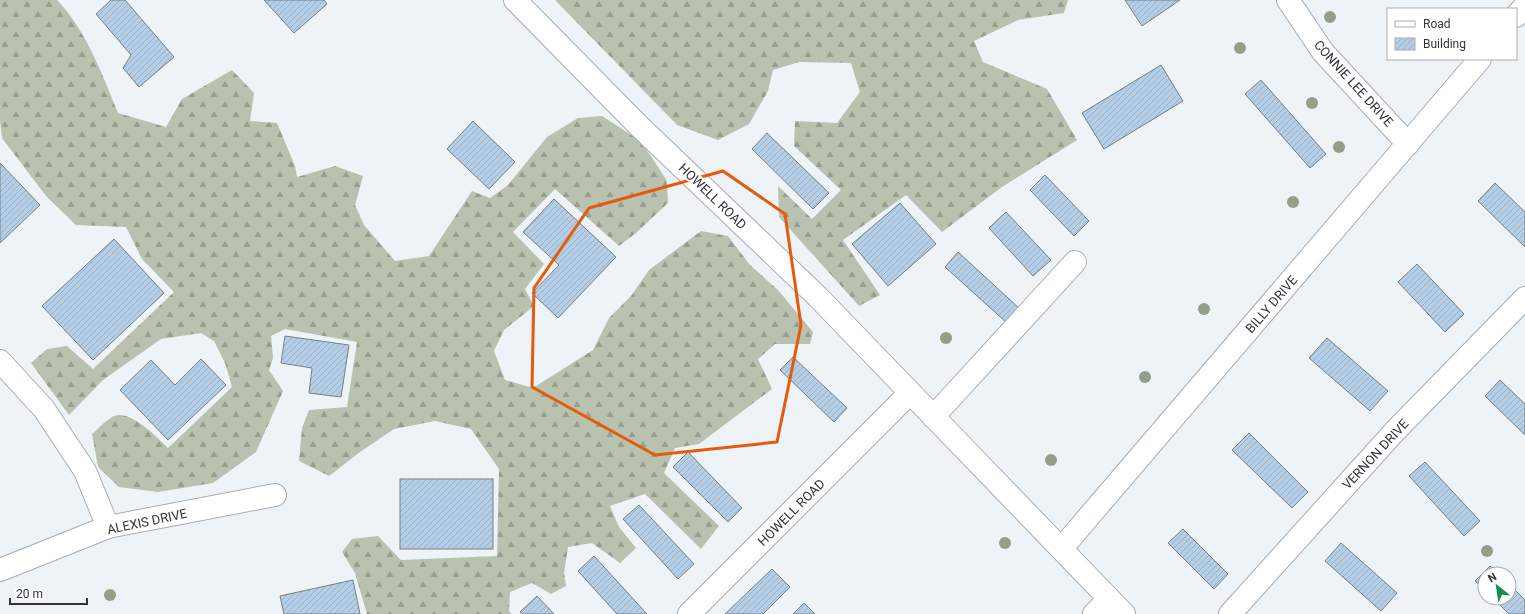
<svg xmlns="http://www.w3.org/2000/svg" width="1525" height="614" font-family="Roboto,sans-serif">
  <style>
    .forest { fill: url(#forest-firs) }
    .building { fill: url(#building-hatch); stroke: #797e82 }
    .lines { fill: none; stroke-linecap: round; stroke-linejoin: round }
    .minor-casing { stroke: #a9adb2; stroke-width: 24 }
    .minor { stroke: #fff; stroke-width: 22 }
    .tree { fill: #93a089 }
    .marked { fill: none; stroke: #e8590c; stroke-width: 3; stroke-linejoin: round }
    .labels { text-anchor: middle; stroke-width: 4; stroke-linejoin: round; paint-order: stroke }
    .street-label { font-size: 13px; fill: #313335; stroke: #fff }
  </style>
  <defs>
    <pattern id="forest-firs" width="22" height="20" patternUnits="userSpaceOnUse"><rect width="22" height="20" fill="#b9c2af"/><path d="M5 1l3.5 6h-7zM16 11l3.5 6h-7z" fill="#979e8f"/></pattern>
    <pattern id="building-hatch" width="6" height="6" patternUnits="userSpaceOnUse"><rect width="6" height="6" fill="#b3cee6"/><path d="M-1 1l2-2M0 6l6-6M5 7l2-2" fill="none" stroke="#9ab1c6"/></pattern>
  </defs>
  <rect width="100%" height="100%" fill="#eef3f8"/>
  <g class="forest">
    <path d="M0 0H57C86 30 102 74 118 113L166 127 182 99 232 70 254 93 250 121 277 123 295 166 297 177 335 166 363 176 355 205 364 225 395 261 429 256 472 191 490 198 508 185 547 137 578 118 602 116 639 140 653 159 667 181 668 203 636 233 619 246 555 189 513 232 544 264 525 289 534 306 504 330 494 351 505 380 533 388 593 350 609 318 631 296 649 270 701 231 728 236 750 265 778 290 813 332 810 344H775L758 359 772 389 699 444 675 448 664 473 719 526 701 549 645 494 610 506 619 527 636 548 620 563 592 543 568 547 564 573 566 586 551 594 532 583 510 592 509 610 511 614H367L355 573 342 552 352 539 378 536 401 560 497 556 499 469 471 429 435 421 394 429 360 452 329 476 299 461 302 428 309 410 347 407 357 342 285 329 271 336 273 358 269 370 283 391 256 452 213 483 158 492 119 487 98 467 92 434C99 428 106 420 114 416 130 409 157 437 168 448L232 387 225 363 214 341 201 333 161 339 103 380 69 415 31 363 47 349 67 346 93 369 174 292 142 259 126 227 76 225 46 196 2 138 0 121Z"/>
    <path d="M555 0H1068L1064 13 1018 20 974 41 983 62 1047 89 1077 140 1002 187 942 232 906 195 843 240 880 295 859 306 779 217 778 186 812 219 841 190 794 146 795 121 837 123 860 92 851 63 799 62 773 70 768 91 749 124 718 140 677 125Z"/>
  </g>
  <g class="building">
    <path d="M111 0H125L174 57 139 87 123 68 131 55 96 14Z"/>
    <path d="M264 0H324L327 4 294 33Z"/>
    <path d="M1125 0H1180L1142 26Z"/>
    <path d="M1161 65 1183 101 1104 149 1082 113Z"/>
    <path d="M1261 80 1326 154 1310 168 1245 94Z"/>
    <path d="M473 121 515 162 489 189 447 149Z"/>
    <path d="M767 133 829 193 813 209 752 149Z"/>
    <path d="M0 163 40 205 0 243Z"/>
    <path d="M1045 175 1089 221 1074 236 1030 190Z"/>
    <path d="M1495 183 1525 212V247L1478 201Z"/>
    <path d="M554 199 616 257 558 318 532 293 559 265 523 232Z"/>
    <path d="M900 203 936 244 888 286 852 244Z"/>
    <path d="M1006 212 1051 260 1033 276 989 228Z"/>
    <path d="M114 239 164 293 93 360 42 306Z"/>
    <path d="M958 252 1020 309 1007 323 945 267Z"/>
    <path d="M1417 264 1464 314 1445 332 1398 282Z"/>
    <path d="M285 336 349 345 341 397 309 393 312 368 281 363Z"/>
    <path d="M1327 338 1388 391 1370 411 1309 358Z"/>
    <path d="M793 357 847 408 834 422 780 370Z"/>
    <path d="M201 359 226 385 168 440 120 390 151 360 175 385Z"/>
    <path d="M1500 380 1525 404V435L1485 396Z"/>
    <path d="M1249 433 1308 492 1292 508 1232 450Z"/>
    <path d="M688 452 742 508 728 522 673 467Z"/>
    <path d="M1425 462 1480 521 1464 536 1409 476Z"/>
    <rect x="400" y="479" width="93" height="70"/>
    <path d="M639 505 694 564 678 579 623 519Z"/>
    <path d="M1183 529 1228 574 1214 589 1168 543Z"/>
    <path d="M1341 543 1397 593 1381 611 1325 561Z"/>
    <path d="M594 556 647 614H617L578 571Z"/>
    <path d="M1490 566 1499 574H1485V590L1475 581Z"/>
    <path d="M772 569 790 587 763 614H725Z"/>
    <path d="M353 580 360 614H284L280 596Z"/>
    <path d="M1509 584 1525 600V614H1509L1493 598H1509Z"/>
    <path d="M537 596 554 614H523L520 612Z"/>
    <path d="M804 603 815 614H793Z"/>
  </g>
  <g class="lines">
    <g class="minor-casing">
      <g id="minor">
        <path d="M515 0 638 125 818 297 1124 614"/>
        <path d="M1288 0 1323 52 1408 144"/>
        <path d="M1516 16 1525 6"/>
        <path d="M0 361 44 409 85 471 108 527"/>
        <path d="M933 417 1075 262"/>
        <path d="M1062 548 1480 59"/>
        <path d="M0 570 108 527 275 495"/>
        <path d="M689 614 910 393"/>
        <path d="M1094 614 1109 599"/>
        <path d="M1230 614 1395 431 1525 298"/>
      </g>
    </g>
    <use href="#minor" class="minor"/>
  </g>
  <g class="tree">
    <circle cx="1330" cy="17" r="6"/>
    <circle cx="1240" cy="48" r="6"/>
    <circle cx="1312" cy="103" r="6"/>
    <circle cx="1339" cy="147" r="6"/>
    <circle cx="1293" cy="202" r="6"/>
    <circle cx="1204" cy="309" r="6"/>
    <circle cx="946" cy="338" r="6"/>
    <circle cx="1145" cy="377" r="6"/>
    <circle cx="1051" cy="460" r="6"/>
    <circle cx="1005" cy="543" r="6"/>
    <circle cx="1487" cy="551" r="6"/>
    <circle cx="110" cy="595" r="6"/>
  </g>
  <path class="marked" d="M723 171 785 214 801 325 777 442 655 455 532 387 534 288 589 208Z"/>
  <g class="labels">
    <g class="street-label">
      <text transform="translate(1354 83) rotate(48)" y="5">CONNIE LEE DRIVE</text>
      <text transform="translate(713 196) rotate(44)" y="5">HOWELL ROAD</text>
      <text transform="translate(1271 304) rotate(-49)" y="5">BILLY DRIVE</text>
      <text transform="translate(1375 454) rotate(-47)" y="5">VERNON DRIVE</text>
      <text transform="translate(791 512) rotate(-45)" y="5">HOWELL ROAD</text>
      <text transform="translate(147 521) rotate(-12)" y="5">ALEXIS DRIVE</text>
    </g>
  </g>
  <rect x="1387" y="8" width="130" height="52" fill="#ffffff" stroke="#adadae"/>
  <rect x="1395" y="21" width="20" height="6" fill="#ffffff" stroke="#adadae"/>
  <text x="1423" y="28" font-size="12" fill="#313335">Road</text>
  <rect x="1395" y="38" width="20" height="12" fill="url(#building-hatch)" stroke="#adadae"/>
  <text x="1423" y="48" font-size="12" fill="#313335">Building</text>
  <g transform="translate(1497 586) rotate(330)"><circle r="19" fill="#ffffff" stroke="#adadae"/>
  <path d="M0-3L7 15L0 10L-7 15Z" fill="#10904d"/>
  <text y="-6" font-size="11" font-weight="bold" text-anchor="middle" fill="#313335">N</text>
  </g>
  <path d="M10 598v6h77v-6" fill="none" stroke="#313335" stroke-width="2"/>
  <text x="16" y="598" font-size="12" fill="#313335" stroke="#ffffff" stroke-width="3" paint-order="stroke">20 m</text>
</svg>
